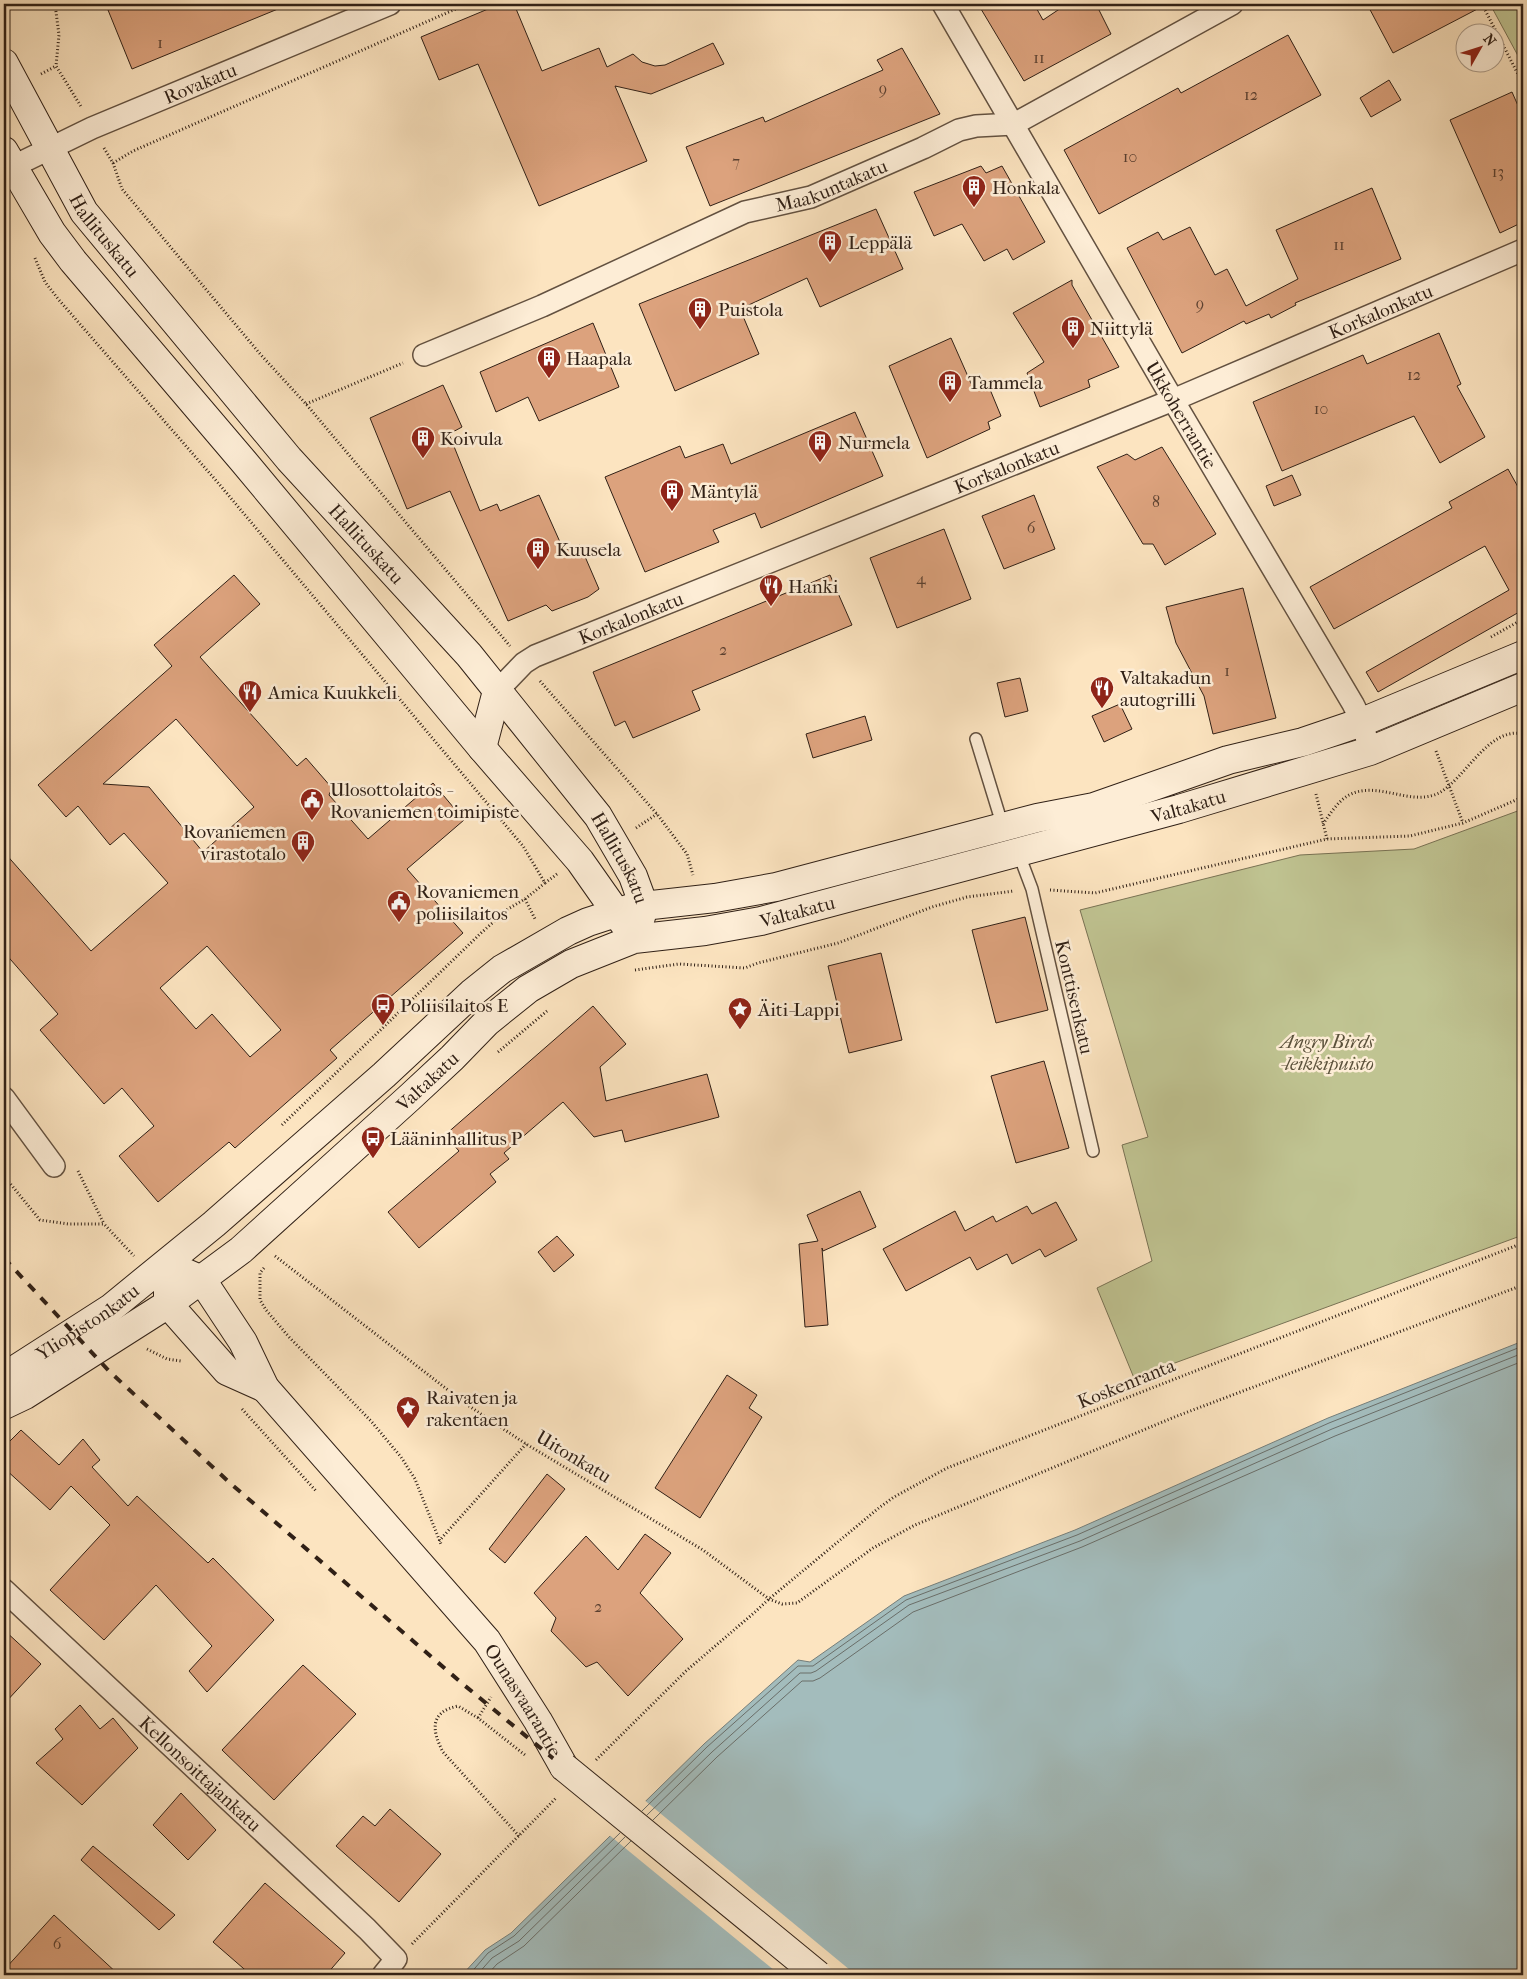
<svg xmlns="http://www.w3.org/2000/svg" width="1527" height="1979" font-family="'IM FELL French Canon',serif">
  <style>
    .green { fill: #c0c492; stroke: #787254 }
    .water { fill: #a3bcbc; stroke: #757e7a }
    .pier { fill: #fce4c0 }
    .lines { fill: none; stroke-linecap: round; stroke-linejoin: round }
    .shore { stroke: #6a6e69; stroke-width: 1 }
    .building { fill: #dca27d; stroke: #302016; fill-rule: evenodd }
    .lane-casing { stroke: #635140; stroke-width: 14 }
    .street-casing { stroke: #635140; stroke-width: 24 }
    .secondary-casing { stroke: #302016; stroke-width: 30 }
    .path { stroke: #302016; stroke-width: 3; stroke-dasharray: 1 2.5; stroke-linecap: butt }
    .lane { stroke: #fdedd6; stroke-width: 11 }
    .street { stroke: #fdedd6; stroke-width: 21 }
    .secondary { stroke: #fdedd6; stroke-width: 28 }
    .rail { stroke: #302016; stroke-width: 4; stroke-dasharray: 9 9; stroke-linecap: butt }
    .secondary-bridge-casing { stroke: #302016; stroke-width: 30; stroke-linecap: butt }
    .secondary-bridge { stroke: #fdedd6; stroke-width: 28 }
    .labels { text-anchor: middle; stroke-width: 5; stroke-linejoin: round; paint-order: stroke }
    .number-label { font-size: 16px; fill: #5b4030 }
    .street-label { font-size: 19px; fill: #302016; stroke: #fdedd6 }
    .poi-label { font-size: 19px; fill: #302016; stroke: #fdedd6; text-anchor: start }
    .park-label { font-size: 19px; font-style: italic; fill: #5b513b; stroke: #fdedd6 }
  </style>
  <rect width="100%" height="100%" fill="#fce4c0"/>
  <filter id="stains"><feTurbulence type="fractalNoise" baseFrequency=".004" numOctaves="4"/><feColorMatrix values="0 0 0 0 .2 0 0 0 0 .09 0 0 0 0 .02 0 0 0 .5 -.17"/></filter>
  <radialGradient id="worn" r=".72"><stop offset=".6" stop-color="#630" stop-opacity="0"/><stop offset="1" stop-color="#630" stop-opacity=".3"/></radialGradient>
  <g class="green">
    <path d="M1490 4H1523V65Z"/>
    <path d="M1523 809V1235L1134 1378 1097 1288 1152 1261 1122 1145 1148 1137 1080 910 1300 855 1414 849Z"/>
  </g>
  <path class="water" d="M1523 1341V1975H462L485 1950 511 1933 704 1744 798 1660 810 1662 904 1596 1075 1530 1328 1418Z"/>
  <path class="pier" d="M643 1799 856 1975H780L608 1834Z"/>
  <g class="lines">
    <g class="shore">
      <path d="M642 1811 707 1747 798 1666H813L906 1600 1077 1535 1329 1423 1523 1346"/>
      <path d="M647 1815 712 1752 800 1673H811L816 1671 909 1605 1080 1541 1332 1429 1523 1353"/>
      <path d="M653 1820 717 1757 802 1681H813L820 1678 913 1612 1082 1547 1335 1436 1523 1361"/>
      <path d="M469 1975 488 1953 514 1936 620 1833"/>
      <path d="M477 1975 492 1958 519 1941 625 1837"/>
      <path d="M487 1975 497 1964 524 1946 631 1841"/>
    </g>
  </g>
  <g class="building">
    <path d="M124 4H290L132 69 108 10Z"/>
    <path d="M500 4H514L542 71 599 48 607 67 633 54 642 62 655 66 665 65 713 43 724 64 651 94 615 86 647 161 539 206 478 64 439 80 421 37Z"/>
    <path d="M978 4H1034L1043 20 1067 4H1096L1111 34 1024 81Z"/>
    <path d="M1367 4H1487L1393 53Z"/>
    <path d="M1288 35 1321 95 1099 214 1064 150 1178 88 1181 93Z"/>
    <path d="M902 48 940 114 710 206 686 147 763 117 765 122 883 70 877 60Z"/>
    <path d="M1389 80 1401 100 1371 117 1360 98Z"/>
    <path d="M1512 92 1523 117V222L1500 233 1450 120Z"/>
    <path d="M981 166 986 173 1002 166 1045 242 1013 260 1007 249 984 261 962 224 934 236 914 192Z"/>
    <path d="M1372 188 1401 259 1295 303 1296 305 1271 318 1269 314 1246 324 1244 321 1182 353 1127 248 1158 232 1163 240 1190 227 1215 275 1227 269 1246 306 1298 279 1276 230Z"/>
    <path d="M876 209 903 269 820 307 807 278 740 309 759 354 675 391 639 304Z"/>
    <path d="M1072 280V285L1119 367 1088 380 1090 387 1040 407 1027 373 1044 362 1013 313Z"/>
    <path d="M593 323 619 387 539 421 528 397 496 412 480 372Z"/>
    <path d="M1439 333 1461 384 1457 386 1485 437 1440 463 1414 416 1282 471 1253 402 1363 355 1367 364Z"/>
    <path d="M951 338 974 390 989 387 1001 416 988 422 990 429 927 458 889 366Z"/>
    <path d="M443 385 462 427 449 434 480 511 497 504 500 511 539 495 564 551 580 545 599 589 588 597 552 611 546 605 508 621 450 491 407 509 370 418Z"/>
    <path d="M855 412 883 476 761 528 755 513 713 530 719 542 645 572 605 477 680 446 685 458 723 444 731 464Z"/>
    <path d="M1162 447 1216 534 1165 565 1153 544H1143L1097 467 1127 454 1135 460Z"/>
    <path d="M1508 469 1523 496V615L1521 611 1378 692 1366 672 1509 590 1485 546 1334 629 1310 587 1452 508 1449 502Z"/>
    <path d="M1292 475 1301 495 1274 506 1266 486Z"/>
    <path d="M1034 495 1055 549 1004 569 982 516Z"/>
    <path d="M944 529 971 599 897 628 870 558Z"/>
    <path d="M234 575 260 604 200 657 297 766 306 758 332 788 329 795 368 839 433 783 464 820 407 869 463 933 330 1050 337 1058 235 1148 229 1142 158 1202 119 1156 154 1126 122 1088 104 1104 40 1030 58 1014 4 952V852L91 951 168 883 124 833 110 845 78 806 66 817 38 785 172 666 154 645ZM176 719 254 807 203 852 149 787 103 784ZM207 946 281 1030 250 1057 212 1014 196 1029 160 988Z"/>
    <path d="M830 575 852 625 692 691 700 710 633 738 625 721 615 726 593 672Z"/>
    <path d="M1243 588 1276 718 1213 734 1204 696 1176 643 1166 607Z"/>
    <path d="M1020 678 1028 711 1005 717 997 683Z"/>
    <path d="M1120 704 1132 729 1104 742 1092 716Z"/>
    <path d="M865 716 872 740 813 758 806 734Z"/>
    <path d="M1025 917 1048 1010 996 1023 972 930Z"/>
    <path d="M881 953 902 1040 849 1053 828 966Z"/>
    <path d="M593 1006 626 1044 600 1067 606 1101 707 1074 719 1117 625 1142 622 1130 594 1137 563 1102 504 1153 509 1159 490 1174 496 1182 419 1248 388 1212 459 1151 445 1135Z"/>
    <path d="M1044 1061 1069 1148 1016 1163 991 1076Z"/>
    <path d="M860 1191 876 1227 823 1251 822 1248 828 1325 805 1327 799 1244 818 1241 807 1215Z"/>
    <path d="M1056 1202 1077 1240 1045 1257 1040 1249 1012 1264 1007 1254 977 1270 970 1257 906 1291 883 1249 955 1211 965 1231 993 1216 996 1222 1027 1206 1032 1214Z"/>
    <path d="M557 1236 574 1255 554 1272 538 1252Z"/>
    <path d="M727 1375 757 1395 749 1408 762 1417 700 1518 655 1488Z"/>
    <path d="M21 1430 59 1465 83 1439 100 1460 92 1467 128 1506 137 1496 208 1563 213 1558 274 1620 207 1692 189 1671 212 1646 156 1585 104 1640 50 1590 110 1525 71 1486 50 1510 4 1468V1447Z"/>
    <path d="M547 1474 565 1489 505 1563 489 1549Z"/>
    <path d="M645 1534 671 1553 640 1593 683 1639 628 1696 597 1662 586 1667 551 1631 556 1618 534 1593 586 1536 618 1570Z"/>
    <path d="M4 1630 41 1664 4 1704Z"/>
    <path d="M303 1665 356 1714 274 1800 222 1750Z"/>
    <path d="M80 1705 100 1729 113 1718 138 1748 82 1805 36 1763 63 1739 55 1729Z"/>
    <path d="M181 1793 216 1830 188 1860 153 1825Z"/>
    <path d="M390 1809 441 1854 399 1902 336 1846 363 1816 375 1826Z"/>
    <path d="M93 1846 175 1915 159 1930 81 1860Z"/>
    <path d="M265 1883 345 1953 326 1975H251L213 1942Z"/>
    <path d="M54 1915 119 1975H4V1970Z"/>
  </g>
  <g class="lines">
    <g class="lane-casing">
      <g id="lane">
        <path d="M976 739 1003 827"/>
        <path d="M1018 852 1032 889 1093 1151"/>
      </g>
    </g>
    <g class="street-casing">
      <g id="street">
        <path id="s1" d="M943 4 1173 400 1353 704 1362 722 1370 751"/>
        <path id="s2" d="M12 167 92 128 390 4"/>
        <path id="s3" d="M424 355 542 306 745 212 811 197 923 148 959 130 976 126 1014 124 1232 4"/>
        <path id="s4" d="M497 691 524 663 535 656 1173 400 1523 250"/>
        <path d="M4 1098 54 1166"/>
        <path id="s5" d="M4 1590 367 1929 396 1959 383 1975"/>
      </g>
    </g>
    <g class="secondary-casing">
      <g id="secondary">
        <path id="s6" d="M4 63 84 212 289 459 469 655 598 816 633 876 644 906 639 924"/>
        <path d="M4 151 52 233 73 261 244 462 482 748 580 861 625 925"/>
        <path d="M482 748 497 691"/>
        <path id="s7" d="M186 1273 202 1280 243 1342 265 1388 487 1641 538 1721 564 1767"/>
        <path d="M168 1285V1304L227 1371 265 1388"/>
        <path id="s8" d="M4 1375 16 1369 111 1308 214 1224 384 1075 472 993 502 969 568 931 588 922 634 907 715 898 776 887 1037 818 1094 807 1228 760 1303 742 1362 722 1523 655"/>
        <path id="s9" d="M4 1405 25 1395 168 1304 241 1250 409 1098 452 1058 487 1022 528 989 571 964 634 939 705 931 761 921 1179 809 1370 751 1523 687"/>
      </g>
    </g>
    <g class="path">
      <path d="M55 4 59 35 56 66 82 108"/>
      <path d="M1482 4 1523 84"/>
      <path d="M41 74 56 66"/>
      <path d="M104 148 113 163 122 189 261 355 306 404 510 646"/>
      <path d="M113 163 133 151 467 4"/>
      <path d="M35 258 45 282 59 300 219 484 523 846 545 883 525 899 508 909 481 933 282 1125"/>
      <path d="M306 404 403 363"/>
      <path d="M1491 637 1523 619"/>
      <path d="M540 681 657 814 687 854 693 875"/>
      <path d="M1436 751 1463 823"/>
      <path d="M1316 794 1327 839"/>
      <path d="M1323 824C1330 814 1338 801 1349 795 1378 780 1410 807 1439 793 1465 779 1489 726 1523 734"/>
      <path d="M636 828 657 814"/>
      <path d="M545 883 557 874"/>
      <path d="M1050 890 1095 893 1327 839 1410 836 1463 823 1523 797"/>
      <path d="M525 899 535 919"/>
      <path d="M635 970 679 964 745 968 758 963 838 943 932 907 967 897 1014 891"/>
      <path d="M498 1052 547 1011"/>
      <path d="M78 1171 104 1224"/>
      <path d="M4 1176 40 1220 68 1224H104L134 1256"/>
      <path d="M275 1256 466 1404 526 1444 703 1550 769 1599 782 1604 797 1603 873 1548 915 1525 1177 1416 1523 1285"/>
      <path d="M264 1268 260 1273V1300L266 1310 289 1337 371 1421 401 1457 415 1479 441 1544"/>
      <path d="M147 1349 167 1359 181 1361"/>
      <path d="M242 1409 316 1491"/>
      <path d="M439 1541 526 1444"/>
      <path d="M478 1718 491 1697"/>
      <path d="M596 1760 686 1671 755 1612 769 1599 880 1507 894 1497 947 1468 1523 1243"/>
      <path d="M519 1836 443 1752C432 1731 429 1712 458 1706L478 1718 525 1755"/>
      <path d="M412 1944 557 1797"/>
    </g>
    <use href="#lane" class="lane"/>
    <use href="#street" class="street"/>
    <use href="#secondary" class="secondary"/>
    <path class="rail" d="M4 1258 109 1371 230 1483 464 1685 816 1975"/>
    <g class="secondary-bridge-casing">
      <path id="secondary-bridge" d="M564 1767 818 1975"/>
    </g>
    <use href="#secondary-bridge" class="secondary-bridge"/>
  </g>
  <defs>
    <g id="building-pin" transform="scale(1.25)"><path d="M0 17L-7.5 6A9.5 9.5 0 1 1 7.5 6Z" fill="#8f2418" stroke="#fdedd6"/><path d="M-4-6H4V6H1V3H-1V6H-4ZM-2.5-4.3h1.7v1.8h-1.7ZM.8-4.3h1.7v1.8H.8ZM-2.5-1h1.7V.8h-1.7ZM.8-1h1.7V.8H.8Z" fill="#fff"/></g>
    <g id="restaurant-pin" transform="scale(1.25)"><path d="M0 17L-7.5 6A9.5 9.5 0 1 1 7.5 6Z" fill="#8f2418" stroke="#fdedd6"/><path d="M-5-6h1v4h1v-4h1v4h1v-4h1v5L-1.5 .5V6h-2V.5L-5-1ZM5-6V6H3V1.5H1.5Q1.5-4 5-6Z" fill="#fff"/></g>
    <g id="civic-pin" transform="scale(1.25)"><path d="M0 17L-7.5 6A9.5 9.5 0 1 1 7.5 6Z" fill="#8f2418" stroke="#fdedd6"/><path d="M-.6-6.5H3V-4.5H.6V-3L4-1V1h2V6H-6V1h2V-1L-.6-3ZM-1.2 2.5V6h2.4V2.5Z" fill="#fff"/></g>
    <g id="bus-pin" transform="scale(1.25)"><path d="M0 17L-7.5 6A9.5 9.5 0 1 1 7.5 6Z" fill="#8f2418" stroke="#fdedd6"/><path d="M-5-6H5V4H4V6H2V4H-2V6H-4V4H-5ZM-3.5-4V0h7V-4ZM-3.5 1.2v1.5H-2V1.2ZM2 1.2v1.5H3.5V1.2Z" fill="#fff"/></g>
    <g id="sight-pin" transform="scale(1.25)"><path d="M0 17L-7.5 6A9.5 9.5 0 1 1 7.5 6Z" fill="#8f2418" stroke="#fdedd6"/><path d="M0-6L1.8-2.2L6-1.7L2.9 1.2L3.7 5.4L0 3.3L-3.7 5.4L-2.9 1.2L-6-1.7L-1.8-2.2Z" fill="#fff"/></g>
  </defs>
  <g fill-rule="evenodd">
    <use href="#building-pin" x="974" y="187"/>
    <use href="#building-pin" x="830" y="242"/>
    <use href="#building-pin" x="700" y="309"/>
    <use href="#building-pin" x="1073" y="328"/>
    <use href="#building-pin" x="549" y="358"/>
    <use href="#building-pin" x="950" y="382"/>
    <use href="#building-pin" x="423" y="438"/>
    <use href="#building-pin" x="820" y="442"/>
    <use href="#building-pin" x="672" y="491"/>
    <use href="#building-pin" x="538" y="549"/>
    <use href="#restaurant-pin" x="771" y="586"/>
    <use href="#restaurant-pin" x="1102" y="688"/>
    <use href="#restaurant-pin" x="250" y="692"/>
    <use href="#civic-pin" x="312" y="800"/>
    <use href="#building-pin" x="303" y="842"/>
    <use href="#civic-pin" x="399" y="902"/>
    <use href="#bus-pin" x="383" y="1005"/>
    <use href="#sight-pin" x="740" y="1009"/>
    <use href="#bus-pin" x="373" y="1138"/>
    <use href="#sight-pin" x="408" y="1408"/>
  </g>
  <g class="labels">
    <g class="number-label">
      <text x="160" y="48">1</text>
      <text x="1039" y="63">11</text>
      <text x="883" y="94">9</text>
      <text x="1251" y="100">12</text>
      <text x="1130" y="162">10</text>
      <text x="736" y="167">7</text>
      <text x="1498" y="177">13</text>
      <text x="1339" y="250">11</text>
      <text x="1200" y="309">9</text>
      <text x="1414" y="380">12</text>
      <text x="1321" y="414">10</text>
      <text x="1156" y="507">8</text>
      <text x="1031" y="533">6</text>
      <text x="921" y="584">4</text>
      <text x="723" y="655">2</text>
      <text x="1227" y="676">1</text>
      <text x="598" y="1612">2</text>
      <text x="57" y="1949">6</text>
    </g>
    <g class="street-label">
      <text dy="7" stroke="none"><textPath href="#s2" startOffset="206">Rovakatu</textPath></text>
      <text dy="7" stroke="none"><textPath href="#s3" startOffset="442">Maakuntakatu</textPath></text>
      <text dy="7" stroke="none"><textPath href="#s6" startOffset="200">Hallituskatu</textPath></text>
      <text dy="7" stroke="none"><textPath href="#s4" startOffset="965">Korkalonkatu</textPath></text>
      <text dy="7" stroke="none"><textPath href="#s1" startOffset="475">Ukkoherrantie</textPath></text>
      <text dy="7" stroke="none"><textPath href="#s4" startOffset="560">Korkalonkatu</textPath></text>
      <text dy="7" stroke="none"><textPath href="#s6" startOffset="605">Hallituskatu</textPath></text>
      <text dy="7" stroke="none"><textPath href="#s4" startOffset="155">Korkalonkatu</textPath></text>
      <text dy="7" stroke="none"><textPath href="#s9" startOffset="1360">Valtakatu</textPath></text>
      <text dy="7" stroke="none"><textPath href="#s6" startOffset="1010">Hallituskatu</textPath></text>
      <text dy="7" stroke="none"><textPath href="#s9" startOffset="955">Valtakatu</textPath></text>
      <text transform="translate(1075 997) rotate(77)" y="7">Konttisenkatu</text>
      <text dy="7" stroke="none"><textPath href="#s9" startOffset="535">Valtakatu</textPath></text>
      <text dy="7" stroke="none"><textPath href="#s8" startOffset="99">Yliopistonkatu</textPath></text>
      <text transform="translate(1126 1383) rotate(-22)" y="7">Koskenranta</text>
      <text transform="translate(574 1456) rotate(31)" y="7">Uitonkatu</text>
      <text dy="7" stroke="none"><textPath href="#s7" startOffset="549">Ounasvaarantie</textPath></text>
      <text dy="7" stroke="none"><textPath href="#s5" startOffset="269">Kellonsoittajankatu</textPath></text>
    </g>
    <g class="poi-label">
      <text x="992" y="194">Honkala</text>
      <text x="848" y="249">Leppälä</text>
      <text x="718" y="316">Puistola</text>
      <text x="1090" y="335">Niittylä</text>
      <text x="566" y="365">Haapala</text>
      <text x="968" y="389">Tammela</text>
      <text x="440" y="445">Koivula</text>
      <text x="838" y="449">Nurmela</text>
      <text x="690" y="498">Mäntylä</text>
      <text x="556" y="556">Kuusela</text>
      <text x="788" y="593">Hanki</text>
      <text x="1120" y="684">Valtakadun<tspan x="1120" dy="22">autogrilli</tspan></text>
      <text x="268" y="699">Amica Kuukkeli</text>
      <text x="330" y="796">Ulosottolaitos -<tspan x="330" dy="22">Rovaniemen toimipiste</tspan></text>
      <text x="286" y="838" text-anchor="end">Rovaniemen<tspan x="286" dy="22">virastotalo</tspan></text>
      <text x="416" y="898">Rovaniemen<tspan x="416" dy="22">poliisilaitos</tspan></text>
      <text x="400" y="1012">Poliisilaitos E</text>
      <text x="758" y="1016">Äiti-Lappi</text>
      <text x="390" y="1145">Lääninhallitus P</text>
      <text x="426" y="1404">Raivaten ja<tspan x="426" dy="22">rakentaen</tspan></text>
    </g>
    <g class="park-label">
      <text x="1327" y="1048">Angry Birds<tspan x="1327" dy="22">-leikkipuisto</tspan></text>
    </g>
  </g>
  <rect width="1527" height="1979" fill="none" stroke="#fce4c0" stroke-width="20"/>
  <rect x="5" y="5" width="1517" height="1969" fill="none" stroke="#302016" stroke-width="2.5"/>
  <rect x="10" y="10" width="1507" height="1959" fill="none" stroke="#302016"/>
  <g transform="translate(1480 48) rotate(51)"><circle r="24" fill="#fdedd6" stroke="#ab9b89"/>
  <path d="M0-4L9 19L0 12L-9 19Z" fill="#8f2418"/>
  <text y="-8" font-size="14" font-weight="bold" text-anchor="middle" fill="#302016">N</text>
  </g>
  <rect width="100%" height="100%" filter="url(#stains)"/>
  <rect width="100%" height="100%" fill="url(#worn)"/>
</svg>
